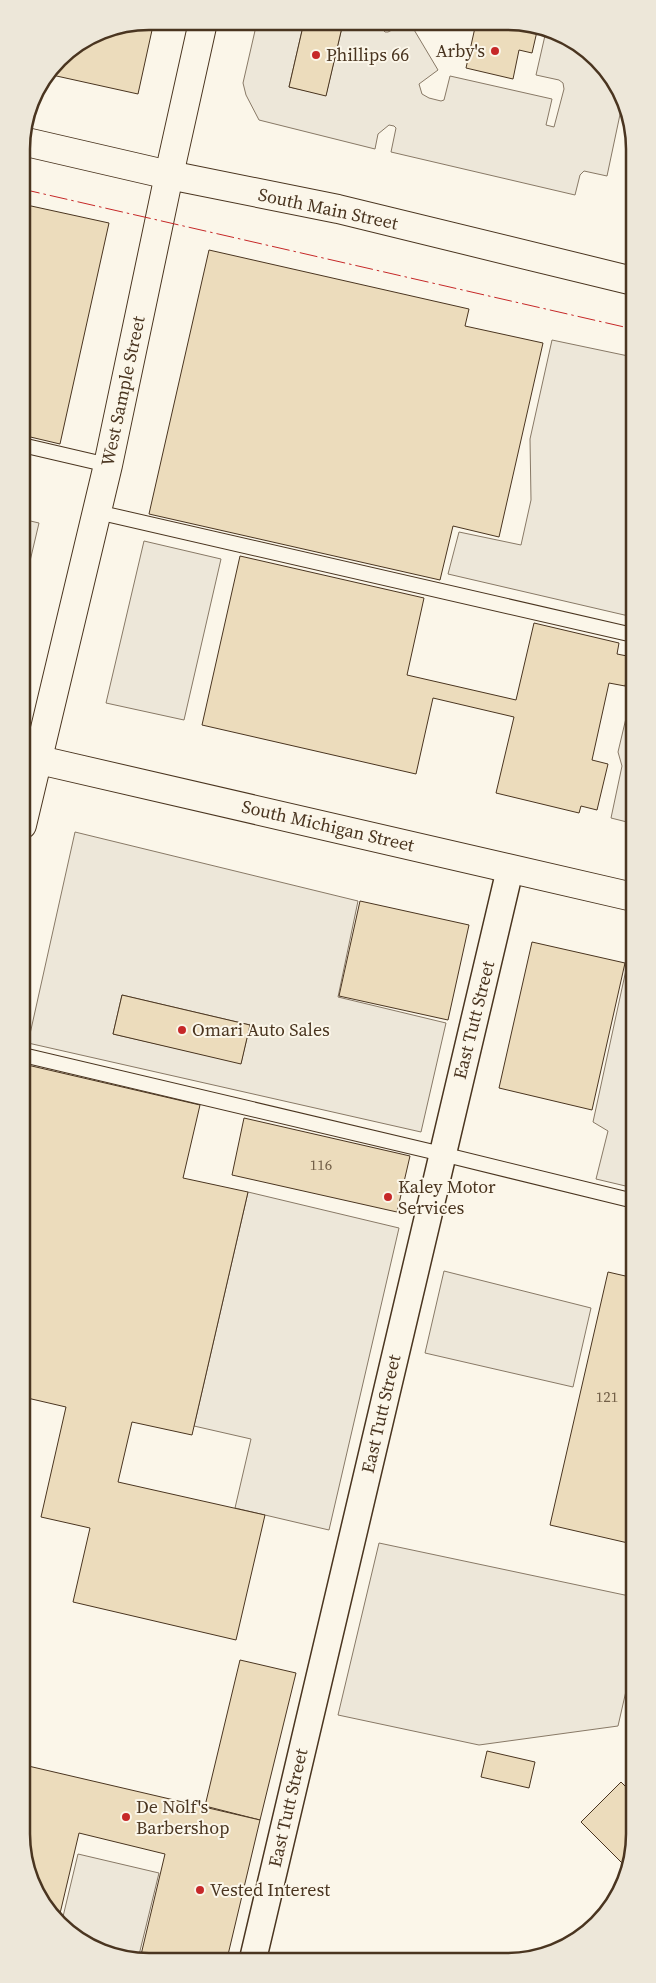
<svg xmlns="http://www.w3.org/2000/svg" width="656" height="1983" font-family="'Source Serif 4',serif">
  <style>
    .parking { fill: #ede7d9; stroke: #887966; fill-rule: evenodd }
    .building { fill: #ecdcbc; stroke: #4a3520 }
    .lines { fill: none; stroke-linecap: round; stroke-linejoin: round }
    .lane-casing { stroke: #4a3520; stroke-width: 16 }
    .street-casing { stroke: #4a3520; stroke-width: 29 }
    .secondary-casing { stroke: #4a3520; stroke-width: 30 }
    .primary-casing { stroke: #4a3520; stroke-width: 30 }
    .lane { stroke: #fbf6e9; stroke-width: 14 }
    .street { stroke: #fbf6e9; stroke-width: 26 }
    .secondary { stroke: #fbf6e9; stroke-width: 28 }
    .primary { stroke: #fbf6e9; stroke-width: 28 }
    .power { stroke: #c62828; stroke-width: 1; stroke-dasharray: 18 4 2.5 4; stroke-linecap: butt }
    .poi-dot { fill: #c62828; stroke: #fbf6e9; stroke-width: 2 }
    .labels { text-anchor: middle; stroke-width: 4; stroke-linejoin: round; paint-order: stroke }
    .number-label { font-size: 15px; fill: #725f47 }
    .poi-label { font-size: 18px; fill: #4a3520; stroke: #fbf6e9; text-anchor: start }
    .street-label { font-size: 18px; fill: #4a3520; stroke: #fbf6e9 }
    .rim { fill: none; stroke: #4a3520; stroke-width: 2.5 }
  </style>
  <rect width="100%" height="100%" fill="#fbf6e9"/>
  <g class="parking">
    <path d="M257 22H304L289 87 326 95 343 23H383L382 29 385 32H388L406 23H410L438 70 419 84 422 94 429 98 441 101 444 100 450 76 552 99 546 125 554 127 564 89 563 83 559 80 536 75 546 31 597 59 622 105 607 176 584 171 580 175 575 195 391 152 396 128 394 126 389 125 378 134 375 149 259 120 246 95 243 83Z"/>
    <path d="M552 340 633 357V617L448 574 459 532 521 545 531 500 530 439Z"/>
    <path d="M22 519 39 523 22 595Z"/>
    <path d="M144 541 221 559 184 720 106 703Z"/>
    <path d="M633 696V816L631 823 611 818 622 766 618 752 631 697Z"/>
    <path d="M75 832 358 901 338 997 446 1023 421 1132 28 1043ZM122 995 250 1025 241 1063 113 1034Z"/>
    <path d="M629 956 633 957 634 1188 596 1179 608 1131 593 1122Z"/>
    <path d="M248 1192 399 1228 329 1530 235 1508 251 1439 194 1426Z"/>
    <path d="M444 1271 591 1308 573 1387 425 1353Z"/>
    <path d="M379 1543 634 1597V1656L618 1726 479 1745 338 1715Z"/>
    <path d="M78 1854 159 1873 138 1959H125L61 1925Z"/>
  </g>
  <g class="building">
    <path d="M149 21H154L138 94 52 75 54 67 65 53 101 31Z"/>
    <path d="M304 22 343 23 326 96 289 87Z"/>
    <path d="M476 23 532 24 538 27 532 53 519 50 513 79 466 68Z"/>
    <path d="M22 204 109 223 60 444 22 435Z"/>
    <path d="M209 250 469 309 465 326 543 343 499 537 453 526 440 580 149 514Z"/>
    <path d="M240 556 424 598 407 675 516 700 534 623 619 643 617 654 632 657 625 686 609 683 592 760 608 764 597 810 581 806 579 813 496 793 514 717 433 698 416 774 202 725Z"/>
    <path d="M360 901 469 925 448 1020 339 996Z"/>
    <path d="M532 942 625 963 592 1110 499 1088Z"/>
    <path d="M122 995 250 1025 241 1064 113 1034Z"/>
    <path d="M23 1064 200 1105 183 1178 248 1192 192 1435 132 1422 118 1482 265 1515 236 1640 73 1602 90 1528 41 1517 66 1407 23 1397Z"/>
    <path d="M244 1118 410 1156 397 1212 232 1175Z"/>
    <path d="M608 1272 634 1278V1516L628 1543 550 1525Z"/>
    <path d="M240 1660 296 1673 260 1820 205 1806Z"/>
    <path d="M487 1751 535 1762 529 1788 481 1777Z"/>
    <path d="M24 1765 260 1820 227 1959H140L165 1854 79 1833 58 1922 24 1858Z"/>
    <path d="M621 1782 634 1795V1842L628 1869 581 1822Z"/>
  </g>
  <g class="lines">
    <g class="lane-casing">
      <g id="lane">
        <path d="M22 445 108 465"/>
        <path d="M97 512 633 635"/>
        <path d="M23 1055 442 1154 634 1201"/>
      </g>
    </g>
    <g class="street-casing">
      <path id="street" d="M253 1959 510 869"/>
    </g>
    <g class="secondary-casing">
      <path id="secondary" d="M22 141 169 175 338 209 633 281"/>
    </g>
    <g class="primary-casing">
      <g id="primary">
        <path d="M22 756 633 897"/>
        <path d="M22 825 108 465 169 175 203 22"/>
      </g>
    </g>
    <use href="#lane" class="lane"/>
    <use href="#street" class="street"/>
    <use href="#secondary" class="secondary"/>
    <use href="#primary" class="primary"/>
    <path class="power" d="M22 189 633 329"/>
  </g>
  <g class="poi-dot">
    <circle cx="495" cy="51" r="5"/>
    <circle cx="316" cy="55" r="5"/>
    <circle cx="182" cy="1030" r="5"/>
    <circle cx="388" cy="1197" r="5"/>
    <circle cx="126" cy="1817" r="5"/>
    <circle cx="200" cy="1890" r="5"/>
  </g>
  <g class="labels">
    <g class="number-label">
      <text x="321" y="1170">116</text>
      <text x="607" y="1402">121</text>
    </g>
    <g class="poi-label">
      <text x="485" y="57" text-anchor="end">Arby's</text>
      <text x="326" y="61">Phillips 66</text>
      <text x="192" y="1036">Omari Auto Sales</text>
      <text x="398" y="1193">Kaley Motor<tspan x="398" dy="21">Services</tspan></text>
      <text x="136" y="1813">De Nolf's<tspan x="136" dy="21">Barbershop</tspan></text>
      <text x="210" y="1896">Vested Interest</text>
    </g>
    <g class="street-label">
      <text transform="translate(328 209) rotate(12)" y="6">South Main Street</text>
      <text transform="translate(123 391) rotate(-78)" y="6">West Sample Street</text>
      <text transform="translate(328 826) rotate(13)" y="6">South Michigan Street</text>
      <text transform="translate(474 1020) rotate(-76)" y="6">East Tutt Street</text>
      <text transform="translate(381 1414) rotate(-77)" y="6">East Tutt Street</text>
      <text transform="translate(288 1808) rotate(-77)" y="6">East Tutt Street</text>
    </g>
  </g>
  <path d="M0 0H656V1983H0ZM149 30H507A119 119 0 0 1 626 149V1834A119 119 0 0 1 507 1953H149A119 119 0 0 1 30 1834V149A119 119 0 0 1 149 30Z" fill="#ede7d9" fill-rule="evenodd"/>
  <path class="rim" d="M149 30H507A119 119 0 0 1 626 149V1834A119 119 0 0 1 507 1953H149A119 119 0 0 1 30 1834V149A119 119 0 0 1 149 30Z"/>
</svg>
